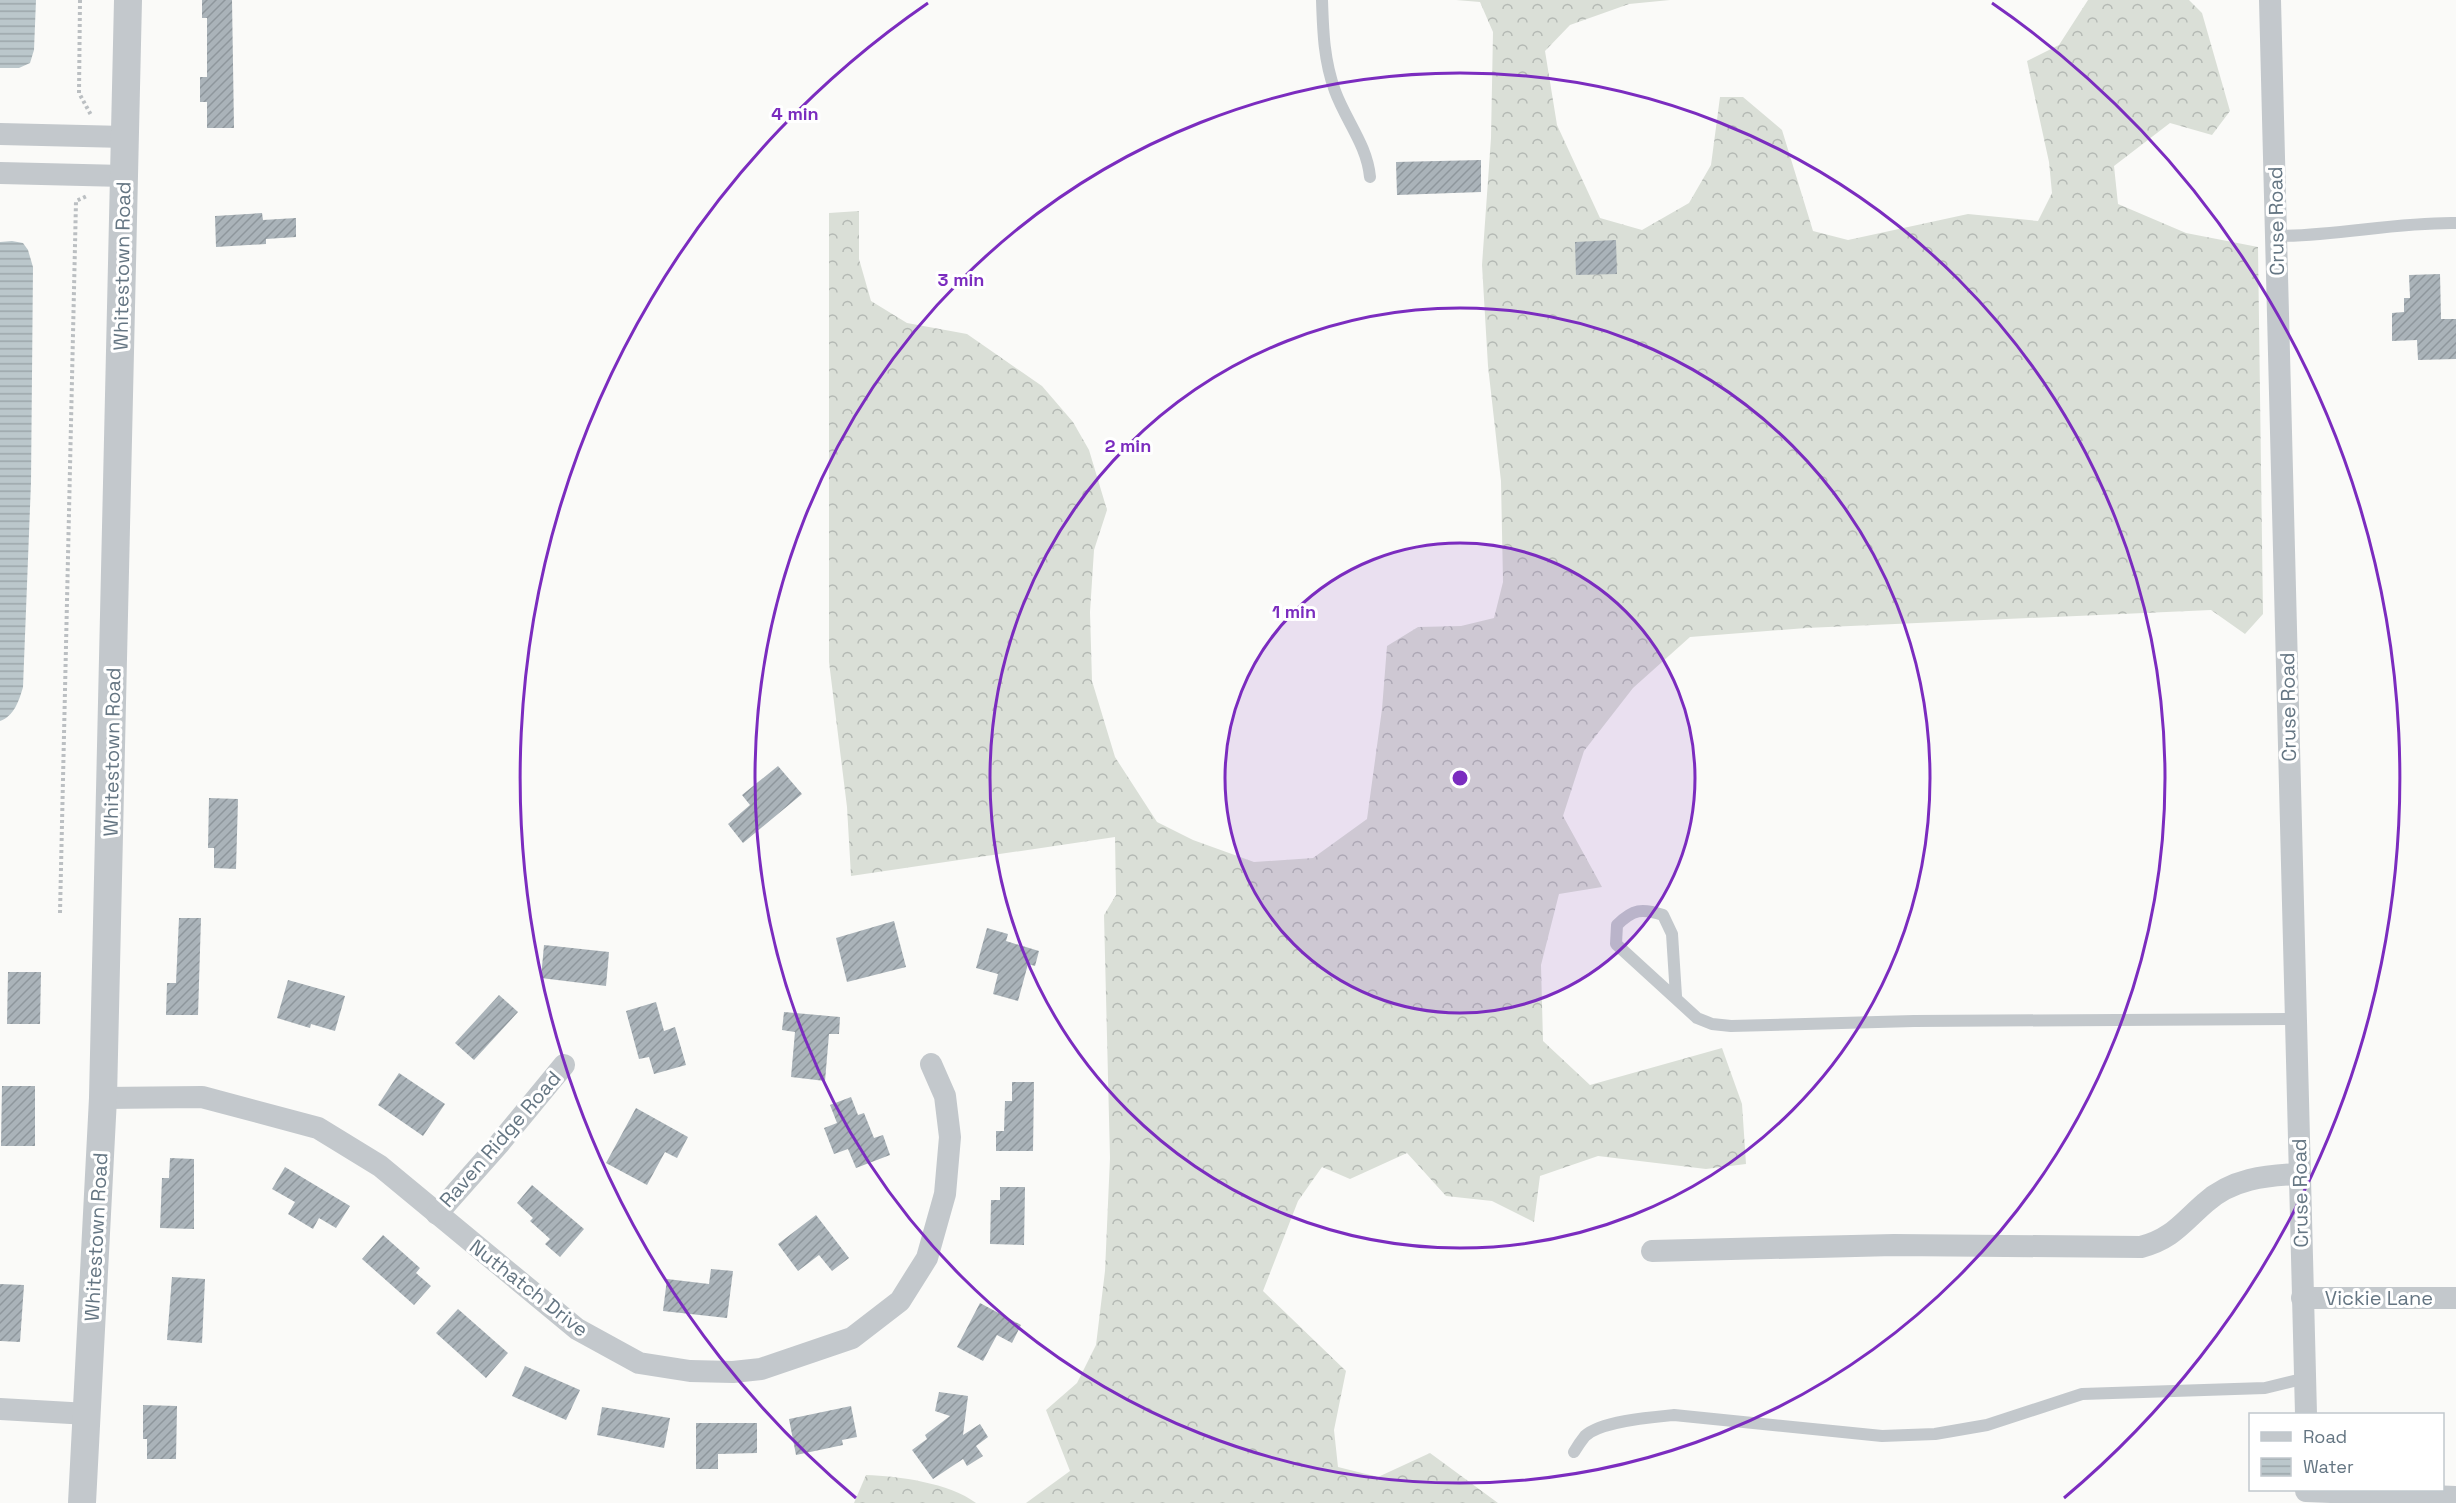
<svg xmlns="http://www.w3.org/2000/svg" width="2456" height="1503" font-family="'Space Grotesk',sans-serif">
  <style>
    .forest { fill: url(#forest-crowns) }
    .water { fill: url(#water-rules) }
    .building { fill: url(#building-hatch) }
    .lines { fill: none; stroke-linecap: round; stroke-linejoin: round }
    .path { stroke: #bbbfc2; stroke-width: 4; stroke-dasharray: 3 3; stroke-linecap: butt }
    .service { stroke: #c3c8cc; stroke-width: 12 }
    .minor { stroke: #c3c8cc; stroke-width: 22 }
    .tertiary { stroke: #c3c8cc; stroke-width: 28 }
    .ring { fill: none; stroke: #7b2cbf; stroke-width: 3 }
    .labels { text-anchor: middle; stroke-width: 6; stroke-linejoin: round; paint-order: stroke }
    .street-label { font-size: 20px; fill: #657683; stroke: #fff }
    .centre { fill: #7b2cbf; stroke: #fff; stroke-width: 3 }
    .ring-label { font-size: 18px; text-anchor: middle; font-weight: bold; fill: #7b2cbf; stroke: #fff; stroke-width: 6; stroke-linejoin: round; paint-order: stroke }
  </style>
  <defs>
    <pattern id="forest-crowns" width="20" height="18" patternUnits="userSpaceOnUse" patternTransform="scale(1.5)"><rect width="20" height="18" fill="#dadfd7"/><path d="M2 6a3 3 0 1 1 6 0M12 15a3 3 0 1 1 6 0" fill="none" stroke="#b4b9b4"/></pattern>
    <pattern id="water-rules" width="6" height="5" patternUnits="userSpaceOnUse" patternTransform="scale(1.5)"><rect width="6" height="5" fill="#bbc7cb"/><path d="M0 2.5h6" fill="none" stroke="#9ca6aa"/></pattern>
    <pattern id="building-hatch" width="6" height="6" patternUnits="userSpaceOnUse" patternTransform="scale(1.5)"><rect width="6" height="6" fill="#aab3b9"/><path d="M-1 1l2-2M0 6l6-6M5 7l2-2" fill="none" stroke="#8e969c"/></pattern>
  </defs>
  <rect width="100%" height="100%" fill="#fafaf8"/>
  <g class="forest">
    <path d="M1456 0H1670L1629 4 1570 25 1545 51 1557 125 1600 218 1642 230 1689 203 1711 165 1720 97H1743L1782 130 1813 231 1848 240 1968 214 2038 221 2052 193 2049 162 2027 61 2059 45 2088 0H2189L2202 13 2230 111 2212 135 2170 123 2114 166 2118 204 2186 233 2258 247 2263 614 2245 634 2211 610 1806 628 1690 637 1633 688 1584 751 1563 816 1602 887 1559 894 1541 965 1543 1041 1590 1085 1722 1048 1742 1104 1746 1164 1706 1169 1598 1156 1540 1176 1534 1222 1492 1201 1446 1196 1407 1153 1350 1179 1322 1167 1298 1201 1263 1291 1346 1371 1334 1430 1338 1467 1378 1477 1430 1453 1498 1503H1026L1070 1471 1046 1410 1077 1383 1096 1345 1105 1271 1110 1158 1104 915 1116 895 1115 837 851 876 847 807 829 662V213L859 211V259L871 301 907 323 967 334 1003 359 1042 386 1073 422 1089 450 1107 510 1094 550 1090 612 1092 681 1115 757 1157 822 1193 840 1254 862 1313 858 1367 819 1382 709 1387 646 1418 627 1461 626 1494 618 1503 582 1501 481 1488 366 1482 265 1491 138 1493 32 1480 2Z"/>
    <path d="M866 1475C899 1476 949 1483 976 1503H854Z"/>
  </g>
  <g class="water">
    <path d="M0 0H36L34 50 30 63 19 68H0Z"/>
    <path d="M12 241 23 243 28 250 33 267 31 482 23 687C19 701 14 716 0 721V242Z"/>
  </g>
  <g class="building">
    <path d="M202 0H232L234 128H207V102H200V77H207V18H202Z"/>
    <path d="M1481 160V192L1397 195 1396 162Z"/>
    <path d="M262 213 263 220 296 218V237L266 239V244L216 247 215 216Z"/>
    <path d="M1616 240 1617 274 1576 275 1575 242Z"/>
    <path d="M2440 274 2441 319H2456V359L2418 360 2417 340 2392 341V313L2404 312V298H2410L2409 275Z"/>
    <path d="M778 766 802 794 743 843 728 824 750 805 742 795Z"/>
    <path d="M209 798 238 799 236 869 214 868V848H208Z"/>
    <path d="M179 918H201L198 1015H166L167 983H176Z"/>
    <path d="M894 921 906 967 847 982 836 938Z"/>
    <path d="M987 928 1008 934 1006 941 1039 951 1035 966 1028 964 1018 1001 993 994 998 974 976 968Z"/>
    <path d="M544 945 609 952 606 986 541 978Z"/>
    <path d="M8 972H41L40 1024H7Z"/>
    <path d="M288 980 345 996 335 1031 311 1024 310 1028 277 1018Z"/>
    <path d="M499 995 518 1012 474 1060 455 1043Z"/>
    <path d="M656 1002 664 1031 675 1027 686 1065 654 1074 649 1057 639 1059 626 1011Z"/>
    <path d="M784 1012 840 1017 839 1034H829L825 1081 791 1077 795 1032 782 1030Z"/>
    <path d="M399 1073 445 1104 423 1136 378 1105Z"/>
    <path d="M1012 1082H1034L1033 1151H996V1131H1004L1005 1101H1012Z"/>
    <path d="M2 1086H35V1146H1Z"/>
    <path d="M851 1097 858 1115 864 1113 874 1138 883 1135 890 1155 856 1168 848 1149 834 1154 824 1128 837 1123 830 1105Z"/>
    <path d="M636 1108 688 1137 677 1158 665 1152 647 1185 606 1163Z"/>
    <path d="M170 1158 194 1159V1229L160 1228 162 1178H169Z"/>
    <path d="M285 1167 350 1206 336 1228 319 1218 313 1229 288 1214 295 1202 272 1189Z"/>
    <path d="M532 1185 584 1229 560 1257 545 1244 550 1239 530 1221 533 1218 517 1203Z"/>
    <path d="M1000 1187H1025L1024 1245 990 1244 991 1200H1000Z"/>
    <path d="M816 1215 849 1258 832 1271 819 1255 798 1271 778 1244Z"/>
    <path d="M383 1235 420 1268 416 1273 431 1286 414 1305 362 1259Z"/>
    <path d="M711 1269 733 1271 727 1318 663 1311 667 1279 709 1284Z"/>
    <path d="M172 1277 205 1279 202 1343 167 1340Z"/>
    <path d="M0 1284 24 1285 20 1342 0 1341Z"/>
    <path d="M980 1303 1021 1325 1012 1343 997 1335 983 1361 957 1347Z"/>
    <path d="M458 1309 508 1353 486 1378 436 1333Z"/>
    <path d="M525 1366 580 1390 566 1420 512 1396Z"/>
    <path d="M939 1392 968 1396 963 1435 980 1424 988 1437 976 1446 983 1456 967 1466 963 1459 933 1479 912 1450 927 1439 925 1435 950 1416 935 1411Z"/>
    <path d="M143 1405 177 1406 176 1459H147V1439H143Z"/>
    <path d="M851 1406 857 1437 842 1440 843 1445 796 1455 789 1419Z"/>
    <path d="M602 1407 670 1418 664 1448 597 1435Z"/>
    <path d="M696 1423H757V1453L718 1454V1469H696Z"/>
  </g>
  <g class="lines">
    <g class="path">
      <path d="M80 0 79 93 91 115"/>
      <path d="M60 913 76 201 87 196"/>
    </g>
    <g class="service">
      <path d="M1322 0C1323 32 1324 61 1335 91 1346 121 1367 145 1370 177"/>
      <path d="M2276 236C2337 236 2396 222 2456 223"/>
      <path d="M1676 996 1672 934 1663 915C1642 908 1633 909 1617 925L1616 944 1697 1018 1712 1024 1731 1026 1914 1021 2296 1019"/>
      <path d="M1574 1452C1577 1447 1581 1441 1585 1436 1601 1421 1653 1417 1674 1415L1882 1436 1935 1434 1987 1425 2082 1394 2265 1388 2306 1378"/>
    </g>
    <g class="minor">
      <path d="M2270 0 2306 1414"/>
      <path d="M0 134 125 137"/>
      <path d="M0 173 124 176"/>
      <path d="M103 1098 202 1097 318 1128 380 1166 577 1329 639 1363 690 1371 733 1372 761 1369 852 1338 900 1301 927 1258 945 1194 950 1137 945 1096 931 1064"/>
      <path d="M437 1214 499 1144 564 1065"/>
      <path d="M1652 1251 1894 1245 2141 1247C2172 1239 2182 1223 2205 1203 2231 1179 2266 1175 2300 1174"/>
      <path d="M2302 1298H2456"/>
      <path d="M0 1409 88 1414"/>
      <path d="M2306 1491 2456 1497"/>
    </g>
    <path class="tertiary" d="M82 1503 103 1098 128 0"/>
  </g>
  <circle cx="1460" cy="778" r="235" fill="#7b2cbf" fill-opacity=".12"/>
  <g class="ring">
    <circle cx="1460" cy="778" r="235"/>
    <circle cx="1460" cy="778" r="470"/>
    <circle cx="1460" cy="778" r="705"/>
    <path d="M856 1498A940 940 0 0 1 928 3M1992 3A940 940 0 0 1 2064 1498"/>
  </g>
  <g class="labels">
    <g class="street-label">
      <text transform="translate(2276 221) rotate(-91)" y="7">Cruse Road</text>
      <text transform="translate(122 266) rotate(-89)" y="7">Whitestown Road</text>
      <text transform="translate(2288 707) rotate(-91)" y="7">Cruse Road</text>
      <text transform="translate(112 752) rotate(-89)" y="7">Whitestown Road</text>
      <text transform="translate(500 1139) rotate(-49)" y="7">Raven Ridge Road</text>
      <text transform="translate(2300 1193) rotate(-91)" y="7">Cruse Road</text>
      <text transform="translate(96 1237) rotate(-87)" y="7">Whitestown Road</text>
      <text transform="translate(529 1288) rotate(38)" y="7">Nuthatch Drive</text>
      <text x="2379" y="1305">Vickie Lane</text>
    </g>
  </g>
  <circle cx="1460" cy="778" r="9" class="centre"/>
  <g class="ring-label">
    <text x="795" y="120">4 min</text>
    <text x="961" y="286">3 min</text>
    <text x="1128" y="452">2 min</text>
    <text x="1294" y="618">1 min</text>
  </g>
  <rect x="2249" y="1413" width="195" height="78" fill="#ffffff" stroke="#c1c8cd" stroke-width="1.5"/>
  <rect x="2261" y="1432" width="30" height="9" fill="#c3c8cc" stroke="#c1c8cd" stroke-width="1.5"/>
  <text x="2303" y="1443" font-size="18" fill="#657683">Road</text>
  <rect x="2261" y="1458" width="30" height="18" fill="url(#water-rules)" stroke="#c1c8cd" stroke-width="1.5"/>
  <text x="2303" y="1473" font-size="18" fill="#657683">Water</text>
</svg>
